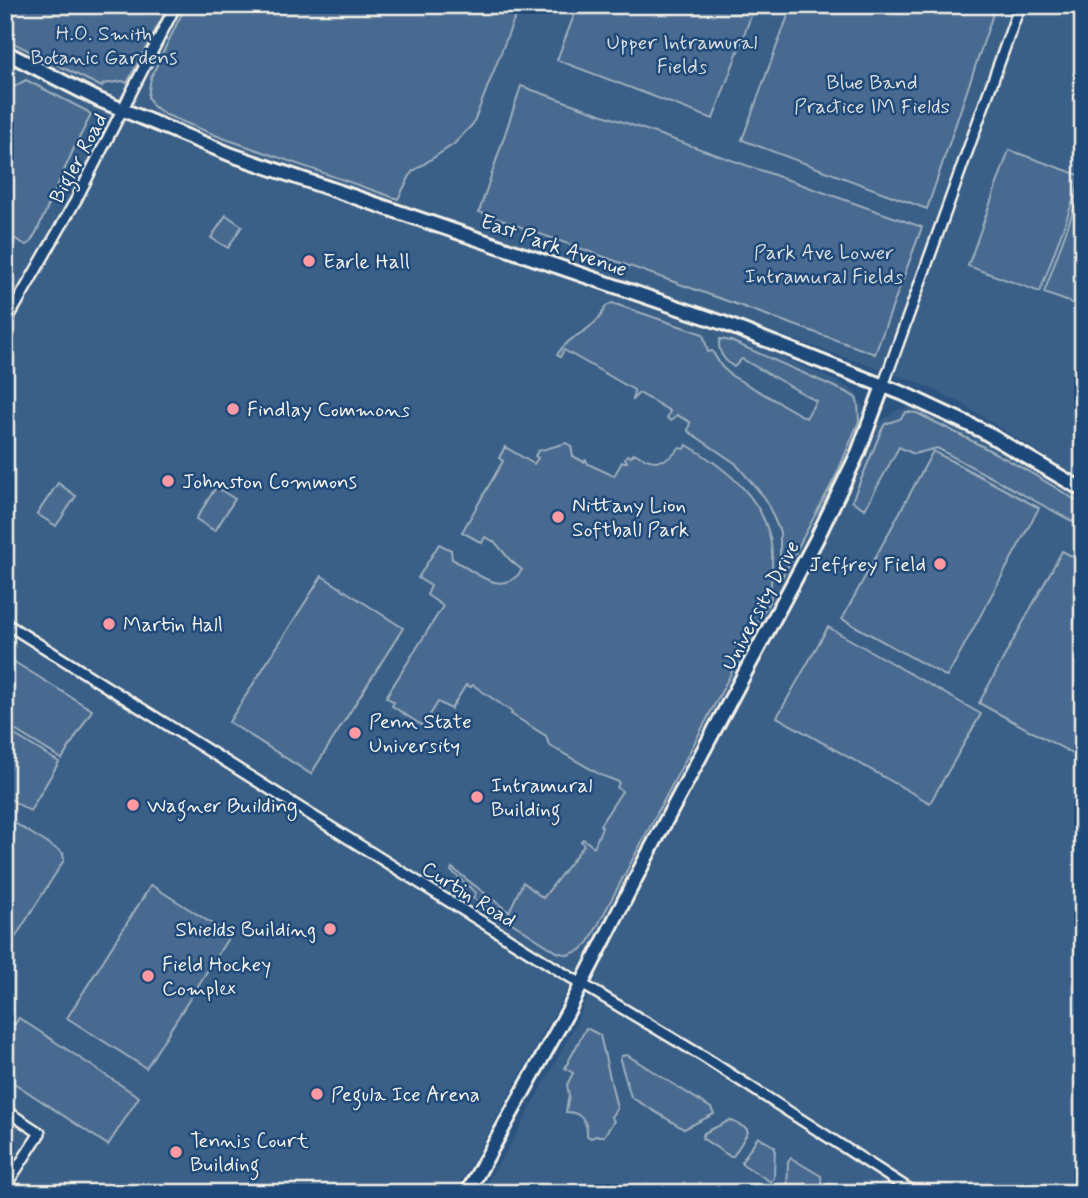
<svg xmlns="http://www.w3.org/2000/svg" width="1088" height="1198" font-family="Mynerve,sans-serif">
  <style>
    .built { fill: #3b6088 }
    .green { fill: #496b90; stroke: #9eaebc; stroke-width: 2 }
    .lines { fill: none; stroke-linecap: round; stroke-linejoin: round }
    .street-casing { stroke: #f4f1e8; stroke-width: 14 }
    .secondary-casing { stroke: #f4f1e8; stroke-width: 18 }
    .street { stroke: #1f4a7a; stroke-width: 9 }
    .secondary { stroke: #1f4a7a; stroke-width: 12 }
    .poi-dot { fill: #ff9aa2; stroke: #1f4a7a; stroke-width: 2.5 }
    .labels { text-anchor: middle; stroke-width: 5; stroke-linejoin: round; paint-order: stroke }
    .park-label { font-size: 21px; fill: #dadddb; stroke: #1f4a7a }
    .street-label { font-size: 21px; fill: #f4f1e8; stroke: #1f4a7a }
    .poi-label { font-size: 21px; fill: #f4f1e8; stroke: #1f4a7a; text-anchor: start }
  </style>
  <rect width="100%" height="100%" fill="#2c5481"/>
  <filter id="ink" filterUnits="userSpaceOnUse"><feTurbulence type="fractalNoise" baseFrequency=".0143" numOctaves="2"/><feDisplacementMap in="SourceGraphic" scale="14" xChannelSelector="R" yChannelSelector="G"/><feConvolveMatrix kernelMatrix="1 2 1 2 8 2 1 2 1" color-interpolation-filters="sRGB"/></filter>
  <g filter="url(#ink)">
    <g class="built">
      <path d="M5 5H1083V480L961 403 917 382 234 146 93 89 5 43Z"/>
      <path d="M5 62 71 96 141 128 244 168 734 335 842 384 855 392 863 406V418L858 434 837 482 588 952 455 1193H5Z"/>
      <path d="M908 407 923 409 1002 450 1083 498V1193H480L514 1139 575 1026 609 949 845 503 880 422 897 410Z"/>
    </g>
    <g class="green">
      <path d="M5 5H169L127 83 123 81 103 84 102 87 5 39Z"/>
      <path d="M186 5H522L513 22 473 124 454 144 412 172 398 199 220 137 164 114 153 106 148 97 151 77Z"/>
      <path d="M578 5H755L713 119 557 60Z"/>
      <path d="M792 5H996L927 209 742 140Z"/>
      <path d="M26 80 87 111 91 115 75 146 37 231 30 243 26 245 5 233V102L15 86Z"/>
      <path d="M521 86 922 227 875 354 479 212Z"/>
      <path d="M1009 150 1082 176 1040 292 968 266Z"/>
      <path d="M1083 183V307L1044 293Z"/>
      <path d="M226 215 242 226 228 248 211 238Z"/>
      <path d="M612 303 703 334 708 352 712 351 722 367 732 376 806 418 816 401 742 359 734 367C725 361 716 351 720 339L731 341 848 393 856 398 858 404 859 421 837 474 780 581V532L765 498 735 463 688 431 690 422 677 415 671 421 667 418 670 411 639 393 633 399 634 390 564 350 560 357 557 355C570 332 594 334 606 306Z"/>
      <path d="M906 412 917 413C973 441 1030 470 1083 505V527L937 448 914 454 899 447 865 509 852 501 882 429 885 424 900 419Z"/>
      <path d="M566 443 571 446 573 456 584 462 586 460 588 464 614 476 622 462H627L625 458 627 455 631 457 634 453C651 463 666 466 679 448L685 449 687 445C728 469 770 503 772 554 773 568 770 583 771 598L589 942 581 950 568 955 557 952 473 898 476 893 451 871 452 868 509 912 523 882 543 898 584 845 581 841 583 839 594 847 602 827 600 825 622 791 617 788 619 782 601 775 549 745 546 736 511 714 512 712 473 685 471 687 466 685 451 709 438 702 423 726 392 706 394 702 386 697 443 606 427 595 431 586 418 578 439 544 451 550 452 559C474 571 502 599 522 570L510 560 495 542 485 537 482 543 462 532 503 461 499 458 505 447 534 464 538 458 535 456 538 451Z"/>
      <path d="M933 451 1039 508 947 677 842 619Z"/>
      <path d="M58 483 76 496 56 526 37 514Z"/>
      <path d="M216 487 235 499 215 531 196 519Z"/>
      <path d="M1062 551 1083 562V736L1073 754 979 703Z"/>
      <path d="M322 576 403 628 311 774 229 722Z"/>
      <path d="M828 627 981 714 930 803 777 717Z"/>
      <path d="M8 658 92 710 62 759 5 724V664Z"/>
      <path d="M5 729 59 762 30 811 5 796Z"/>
      <path d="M5 817 63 853 64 860 8 949 5 950Z"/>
      <path d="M151 885 230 935 146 1068 67 1018Z"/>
      <path d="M19 1018 139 1097 108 1145 5 1077V1039Z"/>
      <path d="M586 1028 600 1035 617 1108 611 1117 614 1121 604 1136H596L591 1138 587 1136C588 1122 581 1112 566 1112L569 1095 567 1085 573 1073 565 1068Z"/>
      <path d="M627 1055 711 1108 714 1114 684 1129 631 1097 620 1060 621 1056Z"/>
      <path d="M730 1120 746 1128 748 1132 734 1155 731 1157 702 1138 704 1133Z"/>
      <path d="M758 1137 775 1147 774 1178 771 1182 742 1164V1161Z"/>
      <path d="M791 1158 821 1176 822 1193H787L788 1162Z"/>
    </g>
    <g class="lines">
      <g class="street-casing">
        <g id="street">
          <path d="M5 324 76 200 176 5"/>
          <path d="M883 386 1020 5"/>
          <path d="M5 623 560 971 704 1057 915 1193"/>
          <path d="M5 1110 40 1133 5 1187"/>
        </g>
      </g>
      <g class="secondary-casing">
        <g id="secondary">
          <path d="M5 52 99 100 232 155 723 323 904 394 981 430 1083 490"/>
          <path d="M467 1193 568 1011 647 856 816 540 858 453 883 386"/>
        </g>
      </g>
      <use href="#street" class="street"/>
      <use href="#secondary" class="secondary"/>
    </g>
  </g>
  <g class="poi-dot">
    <circle cx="309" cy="261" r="7"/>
    <circle cx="233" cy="409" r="7"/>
    <circle cx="168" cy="481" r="7"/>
    <circle cx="558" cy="517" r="7"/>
    <circle cx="940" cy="564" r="7"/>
    <circle cx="109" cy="624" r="7"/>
    <circle cx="355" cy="733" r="7"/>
    <circle cx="477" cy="797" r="7"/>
    <circle cx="133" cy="805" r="7"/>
    <circle cx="330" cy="929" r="7"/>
    <circle cx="148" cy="976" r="7"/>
    <circle cx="317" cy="1094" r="7"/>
    <circle cx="176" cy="1152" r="7"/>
  </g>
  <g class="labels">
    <g class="park-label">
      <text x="104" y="40">H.O. Smith<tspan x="104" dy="24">Botanic Gardens</tspan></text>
      <text x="682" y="49">Upper Intramural<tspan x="682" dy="24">Fields</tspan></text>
      <text x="872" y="89">Blue Band<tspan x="872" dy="24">Practice IM Fields</tspan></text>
      <text x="824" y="259">Park Ave Lower<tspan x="824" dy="24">Intramural Fields</tspan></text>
    </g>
    <g class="street-label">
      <text transform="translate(78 158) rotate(-62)" y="7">Bigler Road</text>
      <text transform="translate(554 245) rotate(19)" y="7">East Park Avenue</text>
      <text transform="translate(760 605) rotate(-62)" y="7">University Drive</text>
      <text transform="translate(469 894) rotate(32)" y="7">Curtin Road</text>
    </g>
    <g class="poi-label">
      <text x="323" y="268">Earle Hall</text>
      <text x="247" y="416">Findlay Commons</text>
      <text x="182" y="488">Johnston Commons</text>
      <text x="572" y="512">Nittany Lion<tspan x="572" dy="24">Softball Park</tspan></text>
      <text x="926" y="571" text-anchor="end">Jeffrey Field</text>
      <text x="123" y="631">Martin Hall</text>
      <text x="369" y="728">Penn State<tspan x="369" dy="24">University</tspan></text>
      <text x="491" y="792">Intramural<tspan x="491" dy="24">Building</tspan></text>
      <text x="147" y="812">Wagner Building</text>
      <text x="316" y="936" text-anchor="end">Shields Building</text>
      <text x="162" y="971">Field Hockey<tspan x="162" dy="24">Complex</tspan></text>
      <text x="331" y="1101">Pegula Ice Arena</text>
      <text x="190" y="1147">Tennis Court<tspan x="190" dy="24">Building</tspan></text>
    </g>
  </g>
  <rect width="1088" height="1198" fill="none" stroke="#1f4a7a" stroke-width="28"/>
  <rect x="14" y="14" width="1060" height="1170" fill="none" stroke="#f4f1e8" stroke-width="2.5" filter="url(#ink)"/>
</svg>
